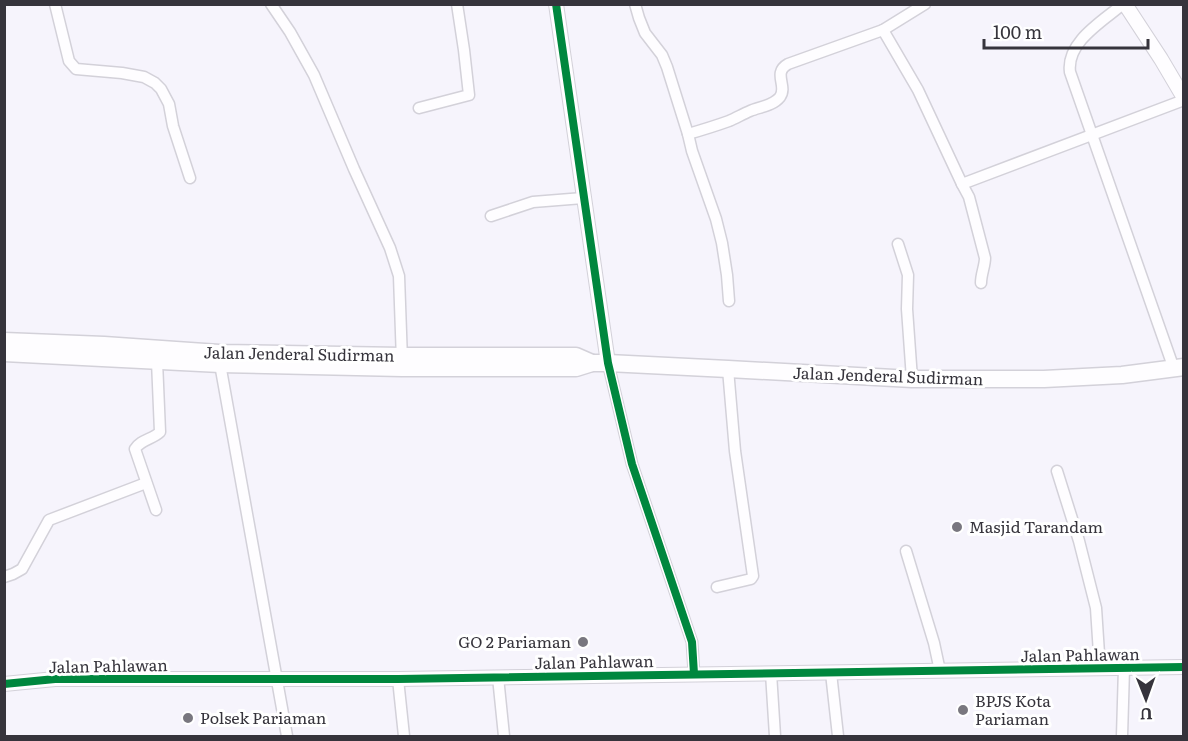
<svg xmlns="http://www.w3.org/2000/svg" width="1188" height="741" font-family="Literata,serif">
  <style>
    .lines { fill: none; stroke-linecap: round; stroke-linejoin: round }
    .street-casing { stroke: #d3d1d9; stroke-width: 13 }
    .secondary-casing { stroke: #d3d1d9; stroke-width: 16 }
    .primary-casing { stroke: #d3d1d9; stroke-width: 19 }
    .street { stroke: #fefdff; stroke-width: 10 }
    .secondary { stroke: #fefdff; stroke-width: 14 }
    .primary { stroke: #fefdff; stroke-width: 16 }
    .cycleway-casing { stroke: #fff; stroke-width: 11 }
    .cycleway { stroke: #00873e; stroke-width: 8 }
    .poi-dot { fill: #79777f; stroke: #fff; stroke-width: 2 }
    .labels { text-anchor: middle; stroke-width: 6; stroke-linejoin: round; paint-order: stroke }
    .street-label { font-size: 16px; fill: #36343c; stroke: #fff }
    .poi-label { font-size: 16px; fill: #36343c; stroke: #fff; text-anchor: start }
  </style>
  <rect width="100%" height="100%" fill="#f6f4fc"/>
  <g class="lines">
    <g class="street-casing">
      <g id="street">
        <path d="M55 4 69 61 76 69 122 73 144 77 155 83 161 89 169 104 173 126 190 178"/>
        <path d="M271 4 290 32 314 75 354 169 390 248 399 276 402 361"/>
        <path d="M635 4 639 18 645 33 662 55 667 67 688 134 692 151 716 219 722 243 727 275 729 301"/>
        <path d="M925 4 883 30 918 90 962 184 1184 100"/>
        <path d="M1123 4C1103 21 1066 42 1070 72L1174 369"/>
        <path d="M419 108 469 95 464 50 457 4"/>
        <path d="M688 134C702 130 715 126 729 121 736 118 743 114 750 111 759 107 773 106 780 97 788 86 772 73 788 64L883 30"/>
        <path d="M962 184 969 197 985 258C985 266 981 274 981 283"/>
        <path d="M491 216 533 202 583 198"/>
        <path d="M898 244 908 275 907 309 912 379"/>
        <path d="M608 363 632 464 692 642 694 674"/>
        <path d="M220 364 287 736"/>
        <path d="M1057 471 1079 541 1096 608 1100 669"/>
        <path d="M156 510 135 449C140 440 153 439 160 432L157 361"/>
        <path d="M906 551 934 643 940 671"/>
        <path d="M4 577 13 574 22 569 49 520 146 483"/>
        <path d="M717 587 751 579 753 576 735 451 728 369"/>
        <path d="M771 673 775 736"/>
        <path d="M831 673 838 736"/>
        <path d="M498 677 504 736"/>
        <path d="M398 679 404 736"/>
        <path d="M1122 736 1124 668"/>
      </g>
    </g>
    <g class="secondary-casing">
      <g id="secondary">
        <path d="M556 4 608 363"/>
        <path d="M1125 4 1161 59 1184 98"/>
        <path d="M4 684 55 679H398L1184 667"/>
      </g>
    </g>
    <g class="primary-casing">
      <g id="primary">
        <path d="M4 341 104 345 219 353 402 356H576L592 363"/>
        <path d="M4 353 220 364 402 368H576L592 363H608L728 369 912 379H1044L1122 375 1184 367"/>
      </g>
    </g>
    <use href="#street" class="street"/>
    <use href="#secondary" class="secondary"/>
    <use href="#primary" class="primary"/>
    <g class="cycleway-casing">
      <g id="cycleway">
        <path d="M556 4 608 363 632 464 692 642 694 674"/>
        <path d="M4 684 55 679H398L1184 667"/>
      </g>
    </g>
    <use href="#cycleway" class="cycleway"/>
  </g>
  <g class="poi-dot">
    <circle cx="957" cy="527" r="6"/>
    <circle cx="583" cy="642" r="6"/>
    <circle cx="963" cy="710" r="6"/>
    <circle cx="188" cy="718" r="6"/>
  </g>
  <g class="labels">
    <g class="street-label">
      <text transform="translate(299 354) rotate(1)" y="6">Jalan Jenderal Sudirman</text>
      <text transform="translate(888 376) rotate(2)" y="6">Jalan Jenderal Sudirman</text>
      <text transform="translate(1080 655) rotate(-1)" y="6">Jalan Pahlawan</text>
      <text transform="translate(594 662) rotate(-1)" y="6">Jalan Pahlawan</text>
      <text transform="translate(108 666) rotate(-1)" y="6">Jalan Pahlawan</text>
    </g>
    <g class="poi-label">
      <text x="969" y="533">Masjid Tarandam</text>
      <text x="571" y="648" text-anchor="end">GO 2 Pariaman</text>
      <text x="975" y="707">BPJS Kota<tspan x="975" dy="18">Pariaman</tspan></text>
      <text x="200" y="724">Polsek Pariaman</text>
    </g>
  </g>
  <rect width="1188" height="741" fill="none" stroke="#36343c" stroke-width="12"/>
  <g transform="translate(1146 699) rotate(179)" stroke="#ffffff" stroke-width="4.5" paint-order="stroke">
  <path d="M0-4.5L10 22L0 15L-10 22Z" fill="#36343c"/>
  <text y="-9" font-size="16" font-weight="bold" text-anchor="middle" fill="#36343c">U</text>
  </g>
  <path d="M984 39v9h164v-9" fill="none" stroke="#36343c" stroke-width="3"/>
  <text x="993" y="39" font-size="18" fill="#36343c" stroke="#ffffff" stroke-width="4.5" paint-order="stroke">100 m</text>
</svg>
